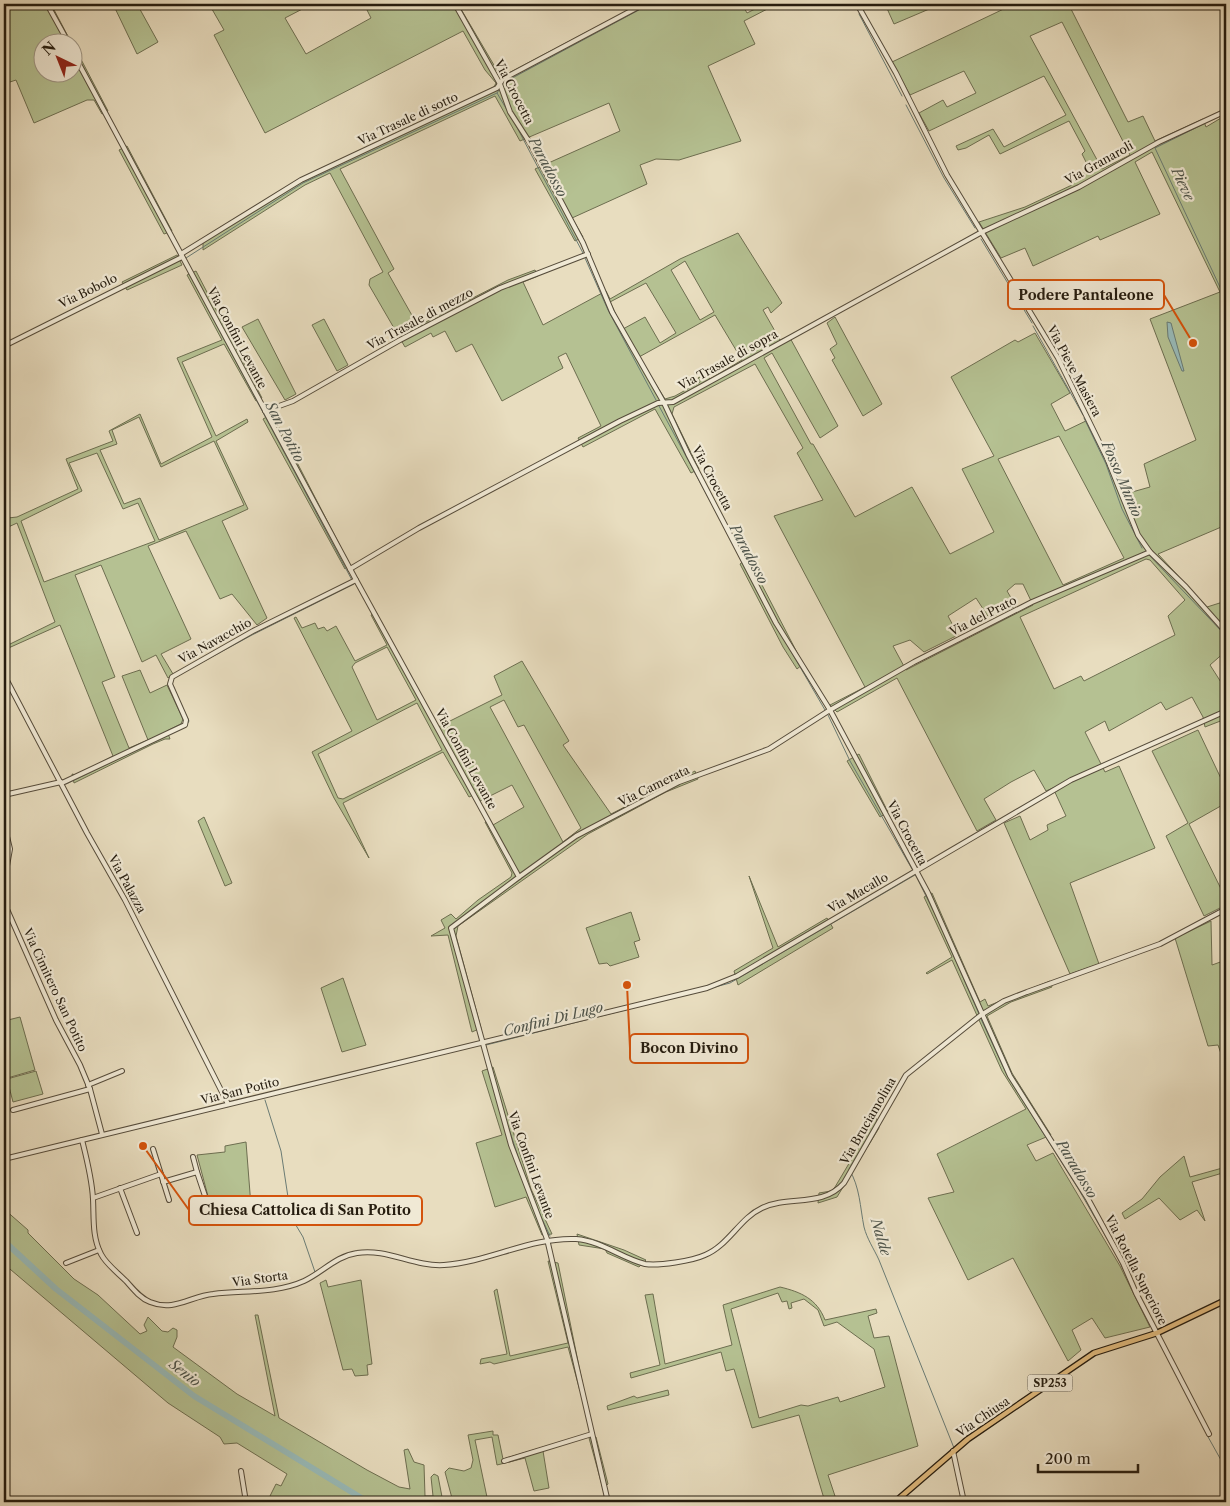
<svg xmlns="http://www.w3.org/2000/svg" width="1230" height="1506" font-family="'Libre Caslon Text',serif">
  <style>
    .green { fill: #b5c192; stroke: #6d6e50; fill-rule: evenodd }
    .water { fill: #98bab8; stroke: #6a7b74 }
    .lines { fill: none; stroke-linecap: round; stroke-linejoin: round }
    .stream { stroke: #6a7b74; stroke-width: 1 }
    .river { stroke: #98bab8; stroke-width: 6 }
    .minor-casing { stroke: #564c3b; stroke-width: 6 }
    .major-casing { stroke: #251c0f; stroke-width: 7 }
    .minor { stroke: #f0e9d5; stroke-width: 4 }
    .major { stroke: #e4be80; stroke-width: 4.5 }
    .rail { stroke: #251c0f; stroke-width: 1; stroke-dasharray: 9 9; stroke-linecap: butt }
    .labels { text-anchor: middle; stroke-width: 4.5; stroke-linejoin: round; paint-order: stroke }
    .shield { fill: #f0e9d5; stroke: #625a4a; stroke-width: 1 }
    .shield-label { font-size: 11px; font-weight: bold; fill: #251c0f }
    .street-label { font-size: 12px; fill: #251c0f; stroke: #f0e9d5 }
    .water-label { font-size: 14px; font-style: italic; fill: #4d534a; stroke: #f0e9d5 }
    .leader { fill: none; stroke: #d4530c; stroke-width: 2 }
    .callout-dot { fill: #d4530c; stroke: #f0e9d5; stroke-width: 2 }
    .callout { fill: #f0e9d5; stroke: #d4530c; stroke-width: 2 }
    .callout-label { font-size: 14px; text-anchor: middle; font-weight: bold; fill: #251c0f }
  </style>
  <rect width="100%" height="100%" fill="#e8ddbf"/>
  <filter id="stains"><feTurbulence type="fractalNoise" baseFrequency=".004" numOctaves="4"/><feColorMatrix values="0 0 0 0 .2 0 0 0 0 .09 0 0 0 0 .02 0 0 0 .5 -.17"/></filter>
  <radialGradient id="worn" r=".72"><stop offset=".6" stop-color="#630" stop-opacity="0"/><stop offset="1" stop-color="#630" stop-opacity=".3"/></radialGradient>
  <g class="green">
    <path d="M4 4H51L71 42H42V72H72L73 44 108 111 102 114 94 100H87L34 123 16 80 4 84Z"/>
    <path d="M113 4H137L158 42 137 54Z"/>
    <path d="M209 4H312L285 18 306 54 371 18 365 6 368 4H458L501 77 640 4H742L747 13 765 4H777L744 21 755 44 708 66 741 141 679 160 656 159 640 165 647 184 572 218 583 237 575 241 535 169 620 131 609 103 520 141 495 96 340 169 394 269 388 273 418 326 508 280 535 270 538 276 523 282 543 325 606 291 610 299 680 259 738 233 782 303 771 313 768 307 763 310 780 340 789 336 838 426 820 438 772 353 764 358 811 444H813L855 517 912 487 950 554 994 532 962 469 994 456 951 377 1015 340 1018 342 1035 333 1070 393 1051 404 1065 431 1090 419 1125 494 1150 487 1144 464 1196 440 1150 319 1220 292 1152 152 1135 162 1160 214 1100 240 1098 236 1033 266 1025 248 1001 258 979 222 1025 207 1072 185 1070 180 1090 170 1082 154 1085 151 1069 121 1000 154 989 135 966 148 958 150 956 146 993 129 1004 147 1066 115 1044 76 929 131 919 113 943 100 947 107 976 93 964 71 910 95 892 62 1010 6V4H1080L1071 9 1128 122 1143 116 1155 141 1203 119 1206 127 1226 115V525L1158 554 1207 607 1226 601V651L1210 665 1226 690V727L1223 720 1205 727 1203 717 1192 697 1166 710 1161 702 1109 731 1105 721 1085 732 1105 772 1119 766 1155 848 1070 883 1099 964 1070 974 1004 823 1020 816 1030 840 1048 830 1047 825 1066 816 1053 788 1046 791 1034 770 1011 782 984 799 996 820 977 831 897 678 837 712 830 705 865 687 774 516 823 500 797 453 803 448 755 364 674 407 672 414 699 469 691 473 655 409 583 447 578 438 601 426 566 353 558 357 563 368 502 401 472 344 456 352 445 331 433 337 431 333 405 347 369 285 370 279 383 272 330 173 305 185 203 250V238L301 178 494 87 496 83 485 70 463 31 265 133 214 35 224 30ZM1062 22 1130 155 1102 169 1030 36ZM685 261 714 312 700 320 671 270ZM646 283 676 333 660 343 645 317 623 329 610 302ZM715 315 742 360 710 379 706 374 698 378 700 382 675 396 665 399 639 357ZM1059 436 1124 558 1063 585 998 459ZM1146 559 1150 560 1185 600 1168 616 1175 635 1084 681 1081 676 1054 689 1020 617ZM1015 584H1023L1033 605 906 670 893 646 910 640 924 652 958 635 948 616 976 598 989 618 1016 606 1007 591Z"/>
    <path d="M885 4H941L894 24Z"/>
    <path d="M127 146 172 231 164 234 119 150Z"/>
    <path d="M177 255 182 265 127 290 122 282Z"/>
    <path d="M196 271 262 398 256 401 224 344 182 362 216 436 247 419 248 422 216 441 248 509 222 521 267 618 257 625 232 594 220 599 186 531 148 546 191 639 161 654 173 674 168 678 156 655 142 662 101 565 75 575 115 677 102 682 129 748 148 740 122 676 140 670 150 693 167 685 183 719 181 724 167 731 170 739H165L153 744 74 783 72 774 76 775 113 756 60 625 4 650V647L55 622 17 523 4 529V512L8 518 17 517 78 489 66 459 113 441 109 431 140 414 161 464 212 437 177 358 222 340 187 275ZM139 417 161 467 214 441 244 505 159 540 140 498 124 504 100 450 117 444 112 430ZM97 453 123 509 138 503 155 541 44 582 21 521 82 491 69 463Z"/>
    <path d="M835 317 882 404 863 416 832 360 835 358 830 349 837 344 827 323Z"/>
    <path d="M258 319 296 394 285 400 242 327Z"/>
    <path d="M324 319 348 365 337 371 312 325Z"/>
    <path d="M272 414 350 565 345 569 263 419Z"/>
    <path d="M748 558 803 664 797 669 783 647 740 564Z"/>
    <path d="M376 612 438 727 502 695 494 676 522 661 569 741 563 745 611 814 695 771 698 779 666 792 588 834 458 926 456 936 481 1028 472 1032 448 935 431 936 445 928 441 920 451 914 456 919 478 900 511 877 512 873 485 822 489 820 493 825 524 807 512 785 480 801 476 794 469 797 443 752 343 803 369 858 334 798 312 752 352 731 294 618 296 617 302 628 315 623 318 629 324 627 327 631 336 626 355 661 387 645 371 615ZM387 647 416 700 377 720 352 667 355 663ZM504 700 518 727 524 725 581 828 563 842 490 707ZM417 703 442 750 343 799 338 798 318 754Z"/>
    <path d="M1198 730 1226 789V803L1189 824 1226 899V905L1204 916 1166 836 1188 823 1152 751Z"/>
    <path d="M859 754 888 812 880 817 847 761Z"/>
    <path d="M204 817 232 883 225 886 198 821Z"/>
    <path d="M749 876 778 947 827 918 833 928 738 985 734 971 773 948Z"/>
    <path d="M932 893 980 1002 985 999 988 1006 1050 981 1052 987 1011 1002 987 1016 1012 1073 1051 1135 1027 1145 1036 1161 1053 1153 1120 1266 1150 1327 1105 1338 1092 1318 1072 1330 1081 1350 1068 1361 1013 1258 968 1280 928 1198 954 1192 937 1154 1026 1109 1002 1071 952 960 927 974 926 973 952 957 924 897Z"/>
    <path d="M631 912 640 940 634 942 639 957 610 966 607 963 599 964 586 928Z"/>
    <path d="M1211 921 1212 965 1226 960V1068L1218 1045 1208 1046 1175 938Z"/>
    <path d="M343 978 366 1045 342 1052 321 988Z"/>
    <path d="M20 1017 35 1070 4 1079V1021Z"/>
    <path d="M493 1067 531 1189 552 1234 542 1235 526 1197 495 1207 476 1143 502 1135 482 1071Z"/>
    <path d="M36 1071 43 1094 13 1102 7 1079Z"/>
    <path d="M876 1118 879 1128 837 1197 818 1203 819 1193 831 1191 835 1187Z"/>
    <path d="M246 1142 251 1206 213 1215 197 1155 225 1152V1146Z"/>
    <path d="M1184 1156 1190 1177 1226 1167V1172L1192 1182 1205 1221 1197 1210 1180 1220 1159 1198 1125 1219 1122 1213 1142 1199 1160 1177Z"/>
    <path d="M4 1209 28 1230V1233L74 1279 98 1295 140 1334 147 1331 144 1325 148 1317 162 1331 168 1332 173 1328 177 1330V1337L173 1347 237 1394 275 1416 255 1315H258L279 1418 367 1470 399 1487 410 1489 404 1450 408 1449 414 1462 424 1465 425 1496H433L431 1477 434 1474 438 1476 443 1502H267L276 1484 281 1486 287 1474 237 1443 224 1444 220 1437 168 1403 4 1264Z"/>
    <path d="M577 1234 624 1250 646 1260 639 1267 607 1253 605 1249 579 1245Z"/>
    <path d="M548 1261 558 1263 584 1391H580L568 1347 494 1364 490 1362 480 1364 481 1359 507 1354 494 1291 497 1289 510 1356 568 1343Z"/>
    <path d="M326 1280 328 1287 361 1280 372 1364 367 1365 368 1375 355 1376 352 1369 343 1370 320 1283Z"/>
    <path d="M780 1287C801 1292 817 1299 825 1320L876 1309 877 1313 868 1316 874 1338 889 1336 918 1446 828 1475 837 1502H825L799 1415 752 1428 734 1369 726 1371 721 1352 631 1378 630 1373 660 1365 645 1295 653 1294 665 1364 732 1345 723 1305ZM778 1293 782 1302 787 1301 789 1309 792 1308 791 1303 804 1299 818 1310 824 1326 837 1322 874 1349 885 1387 840 1402 838 1397 808 1406 801 1405 759 1418 731 1309Z"/>
    <path d="M668 1390 669 1395 608 1410 607 1406 634 1396 637 1398Z"/>
    <path d="M493 1431V1435H498L503 1459 547 1446 548 1449 543 1451 549 1488 534 1491 525 1458 497 1465 492 1437 475 1440 488 1502H453L445 1472 449 1468 464 1471 471 1468 473 1460 468 1435Z"/>
    <path d="M596 1437 608 1484 603 1489 589 1438Z"/>
  </g>
  <path class="water" d="M1167 322 1171 323 1184 371H1182L1168 337Z"/>
  <g class="lines">
    <g class="stream">
      <path d="M854 4 857 9"/>
      <path d="M859 14 902 96"/>
      <path d="M503 83 650 4"/>
      <path d="M499 90 497 93 507 110"/>
      <path d="M906 105 944 178 975 228"/>
      <path d="M1226 113 1155 148 1226 300"/>
      <path d="M511 116 583 253"/>
      <path d="M981 239 1032 323"/>
      <path d="M186 258 303 183 497 93"/>
      <path d="M585 258 608 310 656 400"/>
      <path d="M182 260 354 584 252 635 186 671"/>
      <path d="M1033 326 1083 415"/>
      <path d="M659 406 729 536"/>
      <path d="M1084 418 1106 464 1122 509 1142 548"/>
      <path d="M1149 555 1226 636"/>
      <path d="M771 617 825 710"/>
      <path d="M828 715 850 761 912 869"/>
      <path d="M186 726 189 721 187 717"/>
      <path d="M66 784 155 741"/>
      <path d="M915 874 938 920 979 1014"/>
      <path d="M670 999 730 983 915 875"/>
      <path d="M981 1019 1007 1075"/>
      <path d="M486 1045 637 1007"/>
      <path d="M1013 1085 1079 1190 1117 1256 1137 1300"/>
      <path d="M893 1094 849 1169C860 1187 860 1207 864 1227 867 1239 874 1249 879 1260L954 1448"/>
      <path d="M265 1100 281 1151 291 1217 303 1237 315 1272"/>
      <path d="M501 1104 522 1169"/>
      <path d="M537 1208 550 1236"/>
      <path d="M1207 1435 1226 1469"/>
      <path d="M952 1454 959 1489"/>
    </g>
    <path class="river" d="M4 1241 56 1289 194 1396 368 1502"/>
    <g class="minor-casing">
      <g id="minor">
        <path d="M47 4 68 42"/>
        <path d="M455 4 500 84 510 112 530 143 583 243 612 312 664 403 688 454 776 623 830 710 928 893 1010 1076 1088 1199 1123 1263 1136 1293 1209 1434"/>
        <path d="M857 4 896 73 947 175 1058 358 1107 458 1138 535 1150 552 1186 587 1226 632"/>
        <path d="M72 51 356 580 519 877 451 928 511 1145 547 1239 608 1502"/>
        <path d="M181 254 301 180 497 88 503 79 644 4"/>
        <path d="M4 346 182 257"/>
        <path d="M265 411 293 401 400 340 500 288 588 254"/>
        <path d="M350 569 419 528 620 421 658 403 673 402 982 232 1079 187 1159 142 1226 111"/>
        <path d="M4 675 87 833 125 900 228 1104"/>
        <path d="M62 783 185 725 186 720 170 684 172 677 253 631 356 580"/>
        <path d="M4 795 61 782"/>
        <path d="M4 824 10 849 5 877 6 907 56 1020 80 1065 90 1089 102 1134"/>
        <path d="M519 877 576 836 679 782 769 749 830 710 914 662 1032 602 1150 552"/>
        <path d="M88 1085 122 1071"/>
        <path d="M13 1110 90 1089"/>
        <path d="M82 1140C87 1160 92 1179 93 1199 94 1218 92 1237 101 1254 106 1264 118 1273 126 1281 133 1289 140 1298 150 1302 174 1312 191 1296 213 1294 244 1290 275 1294 304 1281 323 1272 336 1256 357 1253 387 1248 414 1267 444 1265 489 1262 530 1237 576 1239 602 1241 621 1258 645 1264 659 1266 692 1261 705 1255 728 1246 740 1218 762 1208 789 1195 822 1208 844 1183L906 1075 981 1015 1004 1001 1027 992 1160 944 1226 909"/>
        <path d="M153 1149 169 1200"/>
        <path d="M193 1157 197 1172"/>
        <path d="M4 1159 707 988 737 976 1071 780 1226 711"/>
        <path d="M163 1182 197 1172 208 1205"/>
        <path d="M120 1188 137 1233"/>
        <path d="M93 1198 161 1174"/>
        <path d="M66 1263 99 1250"/>
        <path d="M953 1451 964 1502"/>
        <path d="M504 1461 592 1434"/>
        <path d="M241 1471 246 1502"/>
      </g>
    </g>
    <g class="major-casing">
      <path id="major" d="M895 1502 968 1439 1094 1353 1157 1333 1226 1300"/>
    </g>
    <use href="#minor" class="minor"/>
    <use href="#major" class="major"/>
    <path class="rail" d="M1208 1502 1226 1489"/>
  </g>
  <g class="labels">
    <rect class="shield" x="1027.5" y="1374.5" width="45" height="17" rx="4"/>
    <g class="shield-label">
      <text x="1050" y="1387">SP253</text>
    </g>
    <g class="street-label">
      <text transform="translate(514 92) rotate(63)" y="4">Via Crocetta</text>
      <text transform="translate(408 119) rotate(-25)" y="4">Via Trasale di sotto</text>
      <text transform="translate(1099 163) rotate(-29)" y="4">Via Granaroli</text>
      <text transform="translate(88 291) rotate(-26)" y="4">Via Bobolo</text>
      <text transform="translate(420 319) rotate(-28)" y="4">Via Trasale di mezzo</text>
      <text transform="translate(237 338) rotate(62)" y="4">Via Confini Levante</text>
      <text transform="translate(728 360) rotate(-29)" y="4">Via Trasale di sopra</text>
      <text transform="translate(1074 371) rotate(62)" y="4">Via Pieve Masiera</text>
      <text transform="translate(712 478) rotate(62)" y="4">Via Crocetta</text>
      <text transform="translate(983 616) rotate(-27)" y="4">Via del Prato</text>
      <text transform="translate(215 641) rotate(-29)" y="4">Via Navacchio</text>
      <text transform="translate(466 759) rotate(61)" y="4">Via Confini Levante</text>
      <text transform="translate(654 786) rotate(-26)" y="4">Via Camerata</text>
      <text transform="translate(907 833) rotate(62)" y="4">Via Crocetta</text>
      <text transform="translate(127 884) rotate(61)" y="4">Via Palazza</text>
      <text transform="translate(858 893) rotate(-30)" y="4">Via Macallo</text>
      <text transform="translate(55 990) rotate(65)" y="4">Via Cimitero San Potito</text>
      <text transform="translate(240 1091) rotate(-14)" y="4">Via San Potito</text>
      <text transform="translate(868 1121) rotate(-60)" y="4">Via Bruciamolina</text>
      <text transform="translate(531 1165) rotate(70)" y="4">Via Confini Levante</text>
      <text transform="translate(1136 1270) rotate(63)" y="4">Via Rotella Superiore</text>
      <text transform="translate(260 1279) rotate(-8)" y="4">Via Storta</text>
      <text transform="translate(983 1417) rotate(-34)" y="4">Via Chiusa</text>
    </g>
    <g class="water-label">
      <text transform="translate(548 167) rotate(62)" y="5">Paradosso</text>
      <text transform="translate(1183 184) rotate(65)" y="5">Pieve</text>
      <text transform="translate(285 432) rotate(62)" y="5">San Potito</text>
      <text transform="translate(1122 479) rotate(67)" y="5">Fosso Munio</text>
      <text transform="translate(749 554) rotate(62)" y="5">Paradosso</text>
      <text transform="translate(553 1019) rotate(-14)" y="5">Confini Di Lugo</text>
      <text transform="translate(1077 1169) rotate(59)" y="5">Paradosso</text>
      <text transform="translate(881 1237) rotate(73)" y="5">Nalde</text>
      <text transform="translate(185 1373) rotate(38)" y="5">Senio</text>
    </g>
  </g>
  <path class="leader" d="M1193 343L1164 295M627 985L630 1048M143 1146L189 1210"/>
  <g class="callout-dot">
    <circle cx="1193" cy="343" r="5"/>
    <circle cx="627" cy="985" r="5"/>
    <circle cx="143" cy="1146" r="5"/>
  </g>
  <g class="callout">
    <rect x="1008" y="280" width="156" height="29" rx="5"/>
    <rect x="630" y="1034" width="118" height="29" rx="5"/>
    <rect x="189" y="1196" width="233" height="29" rx="5"/>
  </g>
  <g class="callout-label">
    <text x="1086" y="300">Podere Pantaleone</text>
    <text x="689" y="1053">Bocon Divino</text>
    <text x="305" y="1215">Chiesa Cattolica di San Potito</text>
  </g>
  <rect width="1230" height="1506" fill="none" stroke="#e8ddbf" stroke-width="20"/>
  <rect x="5" y="5" width="1220" height="1496" fill="none" stroke="#251c0f" stroke-width="2.5"/>
  <rect x="10" y="10" width="1210" height="1486" fill="none" stroke="#251c0f"/>
  <g transform="translate(58 58) rotate(317)"><circle r="24" fill="#f0e9d5" stroke="#9f9786"/>
  <path d="M0-4L9 19L0 12L-9 19Z" fill="#8f2418"/>
  <text y="-8" font-size="14" font-weight="bold" text-anchor="middle" fill="#251c0f">N</text>
  </g>
  <path d="M1038 1464v8h100v-8" fill="none" stroke="#251c0f" stroke-width="2.5"/>
  <text x="1045" y="1464" font-size="15" fill="#251c0f" stroke="#f0e9d5" stroke-width="4" paint-order="stroke">200 m</text>
  <rect width="100%" height="100%" filter="url(#stains)"/>
  <rect width="100%" height="100%" fill="url(#worn)"/>
</svg>
